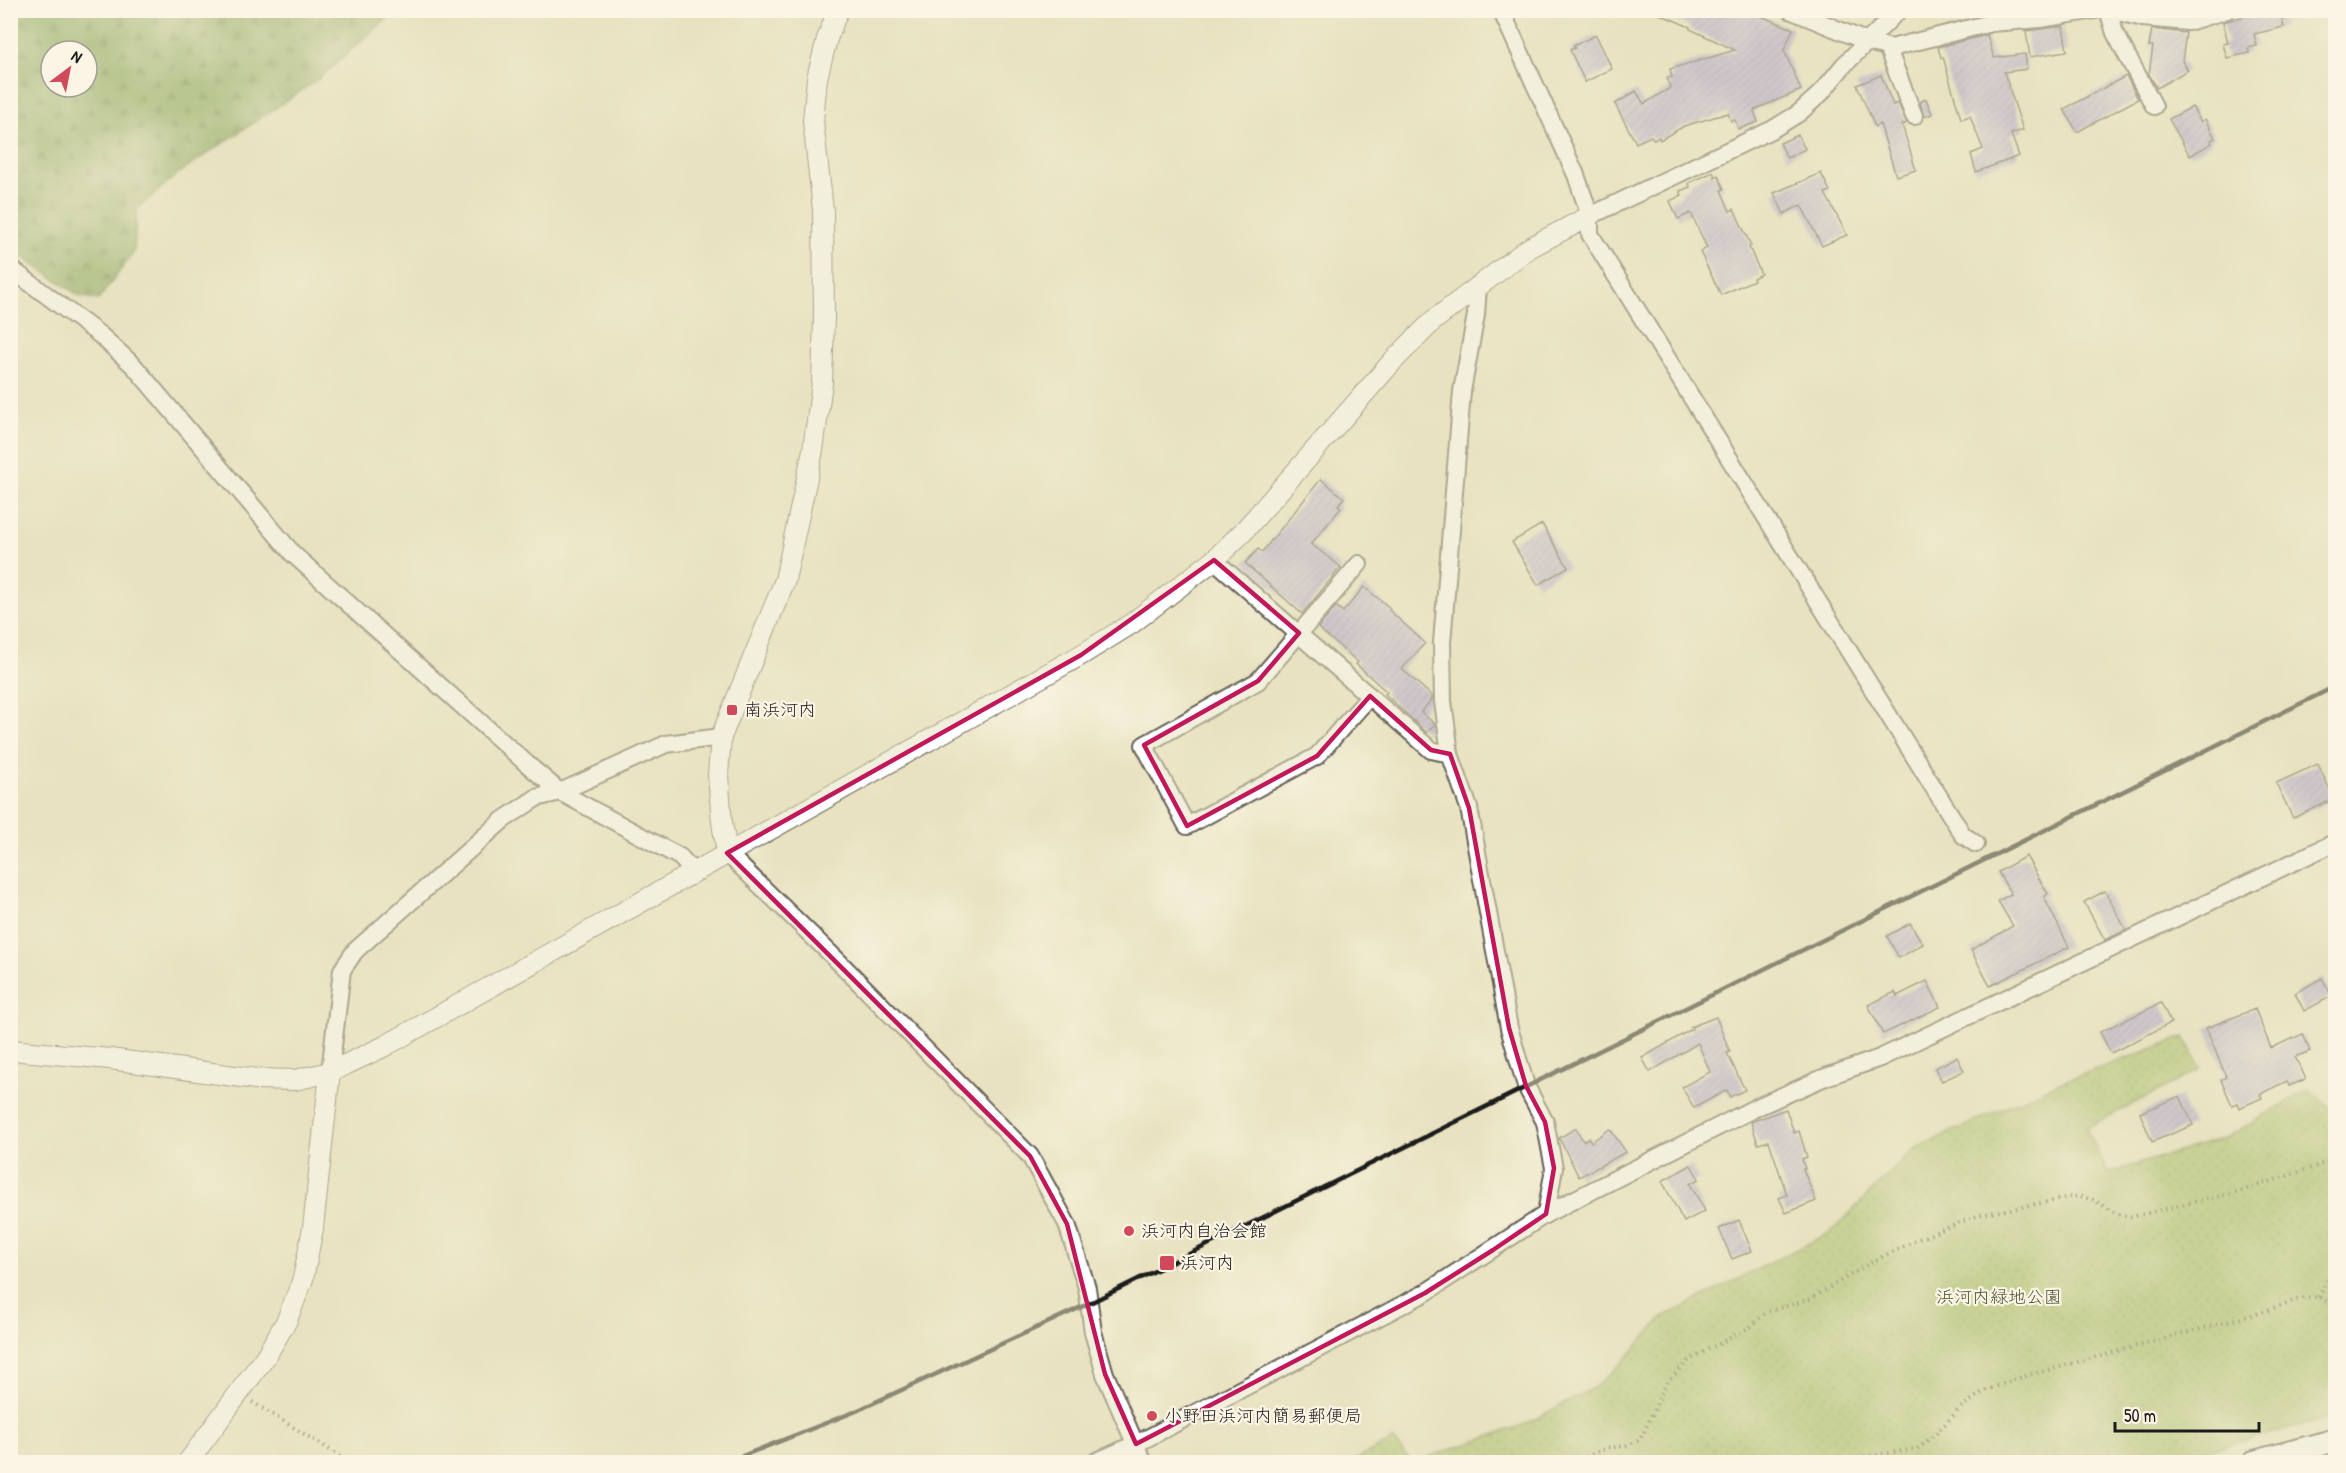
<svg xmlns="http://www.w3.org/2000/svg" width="2346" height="1473" font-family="'Patrick Hand','Klee One',sans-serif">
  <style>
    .green { fill: url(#green-dots); stroke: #606d40; stroke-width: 1.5 }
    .forest { fill: url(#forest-firs); stroke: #4f603b; stroke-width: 1.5; fill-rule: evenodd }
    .building { fill: url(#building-hatch) }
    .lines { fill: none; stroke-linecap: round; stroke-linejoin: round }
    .minor-casing { stroke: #636155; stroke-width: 20 }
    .tertiary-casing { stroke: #636155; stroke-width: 22 }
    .secondary-casing { stroke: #636155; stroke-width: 26 }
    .path { stroke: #636155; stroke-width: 4; stroke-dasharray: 1.5 4.5; stroke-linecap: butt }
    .minor { stroke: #fff; stroke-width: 16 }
    .tertiary { stroke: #fff; stroke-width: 20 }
    .secondary { stroke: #fff; stroke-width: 22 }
    .rail { stroke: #1c1c1c; stroke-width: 4.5 }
    .marked { fill: none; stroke: #c2185b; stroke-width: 4.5; stroke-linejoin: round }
    .poi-dot { fill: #d1495b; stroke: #fcf5e5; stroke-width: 2 }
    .labels { text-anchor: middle; stroke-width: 4.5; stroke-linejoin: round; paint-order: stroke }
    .poi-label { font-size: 18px; fill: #1c1c1c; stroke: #fcf5e5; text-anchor: start }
    .park-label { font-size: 18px; fill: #4b5536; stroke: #fcf5e5 }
  </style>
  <defs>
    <pattern id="green-dots" width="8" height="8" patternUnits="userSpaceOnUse" patternTransform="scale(1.5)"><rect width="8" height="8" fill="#a3be65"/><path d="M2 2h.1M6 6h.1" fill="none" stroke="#849a52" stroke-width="1.8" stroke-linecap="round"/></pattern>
    <pattern id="forest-firs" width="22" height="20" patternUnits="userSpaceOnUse" patternTransform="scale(1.5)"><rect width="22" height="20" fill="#82a55a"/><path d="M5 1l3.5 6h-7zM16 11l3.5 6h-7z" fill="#6a864a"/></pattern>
    <pattern id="building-hatch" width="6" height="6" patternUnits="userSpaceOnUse" patternTransform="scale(1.5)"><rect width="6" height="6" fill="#b0a6d9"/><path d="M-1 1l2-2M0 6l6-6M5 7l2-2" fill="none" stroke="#8e86af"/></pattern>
  </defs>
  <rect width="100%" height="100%" fill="#fcf5e5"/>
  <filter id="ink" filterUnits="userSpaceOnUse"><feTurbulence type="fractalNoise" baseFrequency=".0167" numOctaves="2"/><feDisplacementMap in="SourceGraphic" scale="12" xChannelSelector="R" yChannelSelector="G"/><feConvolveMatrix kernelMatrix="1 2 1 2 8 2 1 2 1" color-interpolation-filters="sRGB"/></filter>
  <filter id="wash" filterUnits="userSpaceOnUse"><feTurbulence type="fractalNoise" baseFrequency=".008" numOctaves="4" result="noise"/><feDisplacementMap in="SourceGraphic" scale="24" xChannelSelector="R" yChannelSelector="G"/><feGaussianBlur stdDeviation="1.35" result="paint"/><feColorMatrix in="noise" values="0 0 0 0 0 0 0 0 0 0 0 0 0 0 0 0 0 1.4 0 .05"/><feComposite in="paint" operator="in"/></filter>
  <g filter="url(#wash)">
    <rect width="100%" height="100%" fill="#e8e2c0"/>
    <g class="green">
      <path d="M2184 1037 2201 1069 2086 1128 2108 1173 2227 1137 2309 1089 2335 1111V1416L2166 1462H1413L1526 1424 1595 1387 1622 1363 1663 1317 1831 1232 1914 1149 2059 1083Z"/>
      <path d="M1393 1440 1411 1462H1351Z"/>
    </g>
    <path class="forest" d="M11 10H396V11L316 81 180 172 137 209 134 252 98 300 80 296 11 249ZM51 51H87V87H51Z"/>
    <g id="blocks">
      <g class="building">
        <path d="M1650 10H1746L1793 29 1784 50 1801 90 1756 109 1754 111 1758 122 1738 129 1735 120 1731 121 1728 113 1684 126 1660 140 1659 137 1654 140 1651 136 1636 143 1615 104 1636 91 1644 104 1670 88 1667 78 1672 77 1670 69 1735 50 1690 29V27Z"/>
        <path d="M2268 10H2280L2284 27 2254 34 2257 46 2248 48 2249 53 2227 58 2223 44 2228 43 2223 22Z"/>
        <path d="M2063 26 2067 51 2030 57 2026 31Z"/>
        <path d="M2152 29 2186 33 2182 61 2188 70 2157 88 2149 74 2153 46H2149Z"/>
        <path d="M1596 35 1612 69 1585 82 1570 50 1575 48 1573 46Z"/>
        <path d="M1987 35 1994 58 2025 54 2027 69 2004 72 2023 130 2011 134 2019 156 1976 172 1971 154 1983 149 1970 116 1961 119 1943 57 1941 58 1938 47Z"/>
        <path d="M1881 75 1893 105 1898 103 1907 123 1902 125 1916 170 1896 176 1880 124 1875 127 1857 85Z"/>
        <path d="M2126 76 2138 99 2077 132 2064 109Z"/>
        <path d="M1926 99 1932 114 1924 117 1920 102Z"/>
        <path d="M2192 107 2201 122 2205 119 2215 138 2211 140 2212 143 2190 156 2169 119Z"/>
        <path d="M1798 135 1805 149 1787 158 1780 143Z"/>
        <path d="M1713 172 1715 177 1718 175 1724 189 1721 190 1730 211 1734 209 1751 246 1749 247 1761 274 1753 278 1754 280 1721 295 1700 252 1707 248 1691 213 1678 219 1670 201 1682 195 1680 191 1690 187 1689 183Z"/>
        <path d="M1821 173 1830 191 1825 193 1847 235 1822 246 1801 205 1784 214 1774 193Z"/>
        <path d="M1321 479 1344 498 1338 505 1341 508 1311 544 1341 567 1302 614 1245 563 1258 549 1262 552Z"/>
        <path d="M1542 524 1568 567 1538 585 1512 542Z"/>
        <path d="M1364 587 1390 608 1389 610 1425 643 1402 669 1432 696V699L1421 712 1435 724 1427 733 1385 694 1387 692 1356 664 1358 662 1318 628 1336 606 1343 612Z"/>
        <path d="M2318 764 2334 799 2293 818 2276 783Z"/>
        <path d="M2026 856 2048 894 2044 897 2069 947 1990 986 1971 950 2013 926 1998 901 2011 894 1998 872Z"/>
        <path d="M2105 891 2126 930 2105 940 2084 902Z"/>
        <path d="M1910 923 1923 944 1899 958 1887 936Z"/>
        <path d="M2322 978 2332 996 2304 1011 2295 993Z"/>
        <path d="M1927 981 1940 1007 1883 1034 1868 1005 1895 992 1897 996Z"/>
        <path d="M2161 1003 2171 1023 2111 1053 2100 1032Z"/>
        <path d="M2255 1009 2271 1048 2303 1034 2310 1051 2295 1057 2306 1079 2289 1086 2287 1081 2260 1094 2262 1098 2239 1108 2237 1103 2232 1105 2221 1080 2226 1077 2206 1028Z"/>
        <path d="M1716 1017 1730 1052 1727 1053 1745 1090 1730 1097 1727 1090 1694 1108 1682 1087 1710 1072 1698 1043 1650 1072 1642 1058 1692 1029 1691 1027Z"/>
        <path d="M1957 1057 1964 1071 1942 1081 1935 1068Z"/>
        <path d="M2180 1096 2193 1125 2152 1142 2140 1113Z"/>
        <path d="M1786 1109 1794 1133 1799 1131 1807 1157 1802 1159 1805 1169H1803L1816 1201 1786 1213 1779 1198 1787 1195 1769 1141 1758 1144 1751 1122Z"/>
        <path d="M1576 1128 1583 1141 1589 1138 1591 1142 1610 1129 1626 1152 1579 1177 1559 1138Z"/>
        <path d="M1691 1165 1699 1179 1690 1184 1705 1211 1684 1222 1662 1181Z"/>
        <path d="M1739 1220 1752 1251 1732 1259 1719 1229Z"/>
      </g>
    </g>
  </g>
  <g filter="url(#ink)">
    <use href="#blocks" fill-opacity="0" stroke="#636155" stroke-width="1.5"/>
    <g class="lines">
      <g class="minor-casing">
        <g id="minor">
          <path d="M1501 10 1576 175 1590 216V234L1963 835 1976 844"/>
          <path d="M1790 10 1868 42 1891 48 1991 23 2040 19 2096 10"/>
          <path d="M2108 10 2115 33 2154 106"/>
          <path d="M2110 10 2143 18 2188 22 2227 10"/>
          <path d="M1891 48 1889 52 1914 116"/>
          <path d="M1590 216 1773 129 1799 113 1821 93 1843 66 1899 10"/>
          <path d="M10 268 100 335 134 366 293 554 527 764 560 792 680 857 694 872"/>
          <path d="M1478 285 1476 315 1462 391 1442 643 1443 701 1450 754 1469 808 1509 1028 1526 1086 1545 1122 1554 1168 1546 1214"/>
          <path d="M1214 560 1431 750 1450 754"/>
          <path d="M1359 564 1258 681 1144 745 1187 826 1317 756 1370 696"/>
          <path d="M727 853 839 962 1030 1156 1067 1224 1087 1288 1093 1332 1105 1374 1143 1462"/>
          <path d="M330 1072 342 970 355 951 503 820 536 798 560 792 666 744 721 737"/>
          <path d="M1095 1462 1136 1444 1425 1293 1546 1214 1757 1107 1823 1078 1880 1058 2336 842"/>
        </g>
      </g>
      <g class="tertiary-casing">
        <g id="tertiary">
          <path d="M727 853 722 822 718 775 721 737 785 580 813 450 822 383 824 317 823 210 813 121 817 78 827 39 838 10"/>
          <path d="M10 1050 110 1059 256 1079 295 1080 330 1072 385 1046 1081 655 1131 624 1214 560 1243 532 1392 362 1434 320 1529 248 1590 216"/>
          <path d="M188 1462 266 1356 287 1320 303 1279 313 1228 330 1072"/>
        </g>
      </g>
      <g class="secondary-casing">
        <path id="secondary" d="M2254 1462 2336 1440"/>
      </g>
      <g class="path">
        <path d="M2318 1297 2336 1268"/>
        <path d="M252 1402 350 1462"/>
        <path d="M1575 1462 1606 1448 1625 1446 1640 1440 1667 1382 1689 1360 1750 1327 1767 1312 1811 1299 1870 1263 1921 1238 1979 1215 2078 1196 2094 1200 2117 1214 2131 1217 2241 1191 2332 1161 2336 1162"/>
        <path d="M1847 1462 1861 1457 1917 1449 1936 1434 1960 1408 1984 1391 2022 1377 2256 1314 2302 1298 2318 1297 2336 1306"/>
      </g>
      <use href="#minor" class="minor"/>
      <use href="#tertiary" class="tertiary"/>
      <use href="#secondary" class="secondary"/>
      <path class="rail" d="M727 1462 854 1412 1090 1303 2336 686"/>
    </g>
  </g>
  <path d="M0 0H2346V1473H0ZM1214 560 1299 633 1258 681 1144 745 1187 826 1317 756 1370 696 1431 750 1450 754 1469 808 1509 1028 1526 1086 1545 1122 1554 1168 1546 1214 1493 1250 1425 1293 1136 1444 1105 1374 1067 1224 1030 1156 727 853 1081 655Z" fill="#e8e2c0" fill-opacity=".55" fill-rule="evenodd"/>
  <path class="marked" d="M1214 560 1299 633 1258 681 1144 745 1187 826 1317 756 1370 696 1431 750 1450 754 1469 808 1509 1028 1526 1086 1545 1122 1554 1168 1546 1214 1493 1250 1425 1293 1136 1444 1105 1374 1067 1224 1030 1156 727 853 1081 655Z"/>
  <g class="poi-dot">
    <rect x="726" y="704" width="12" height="12" rx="3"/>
    <circle cx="1129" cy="1231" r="6"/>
    <rect x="1159" y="1255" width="16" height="16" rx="3"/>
    <circle cx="1152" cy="1416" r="6"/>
  </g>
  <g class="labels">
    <g class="poi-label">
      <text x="744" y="716">南浜河内</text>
      <text x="1141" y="1237">浜河内自治会館</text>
      <text x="1180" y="1269">浜河内</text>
      <text x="1164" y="1422">小野田浜河内簡易郵便局</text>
    </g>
    <g class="park-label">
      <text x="1999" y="1303">浜河内緑地公園</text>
    </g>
  </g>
  <rect width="2346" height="1473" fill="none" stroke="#fcf5e5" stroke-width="36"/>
  <g transform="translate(69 69) rotate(32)"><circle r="28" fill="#fcf5e5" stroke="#a29e95" stroke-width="1.5"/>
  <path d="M0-4.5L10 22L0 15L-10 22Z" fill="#d1495b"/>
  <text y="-9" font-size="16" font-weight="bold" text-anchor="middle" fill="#1c1c1c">N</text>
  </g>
  <path d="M2115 1422v9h144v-9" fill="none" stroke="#1c1c1c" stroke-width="3"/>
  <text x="2124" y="1422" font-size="18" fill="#1c1c1c" stroke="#fcf5e5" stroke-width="4.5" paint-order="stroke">50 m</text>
</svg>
